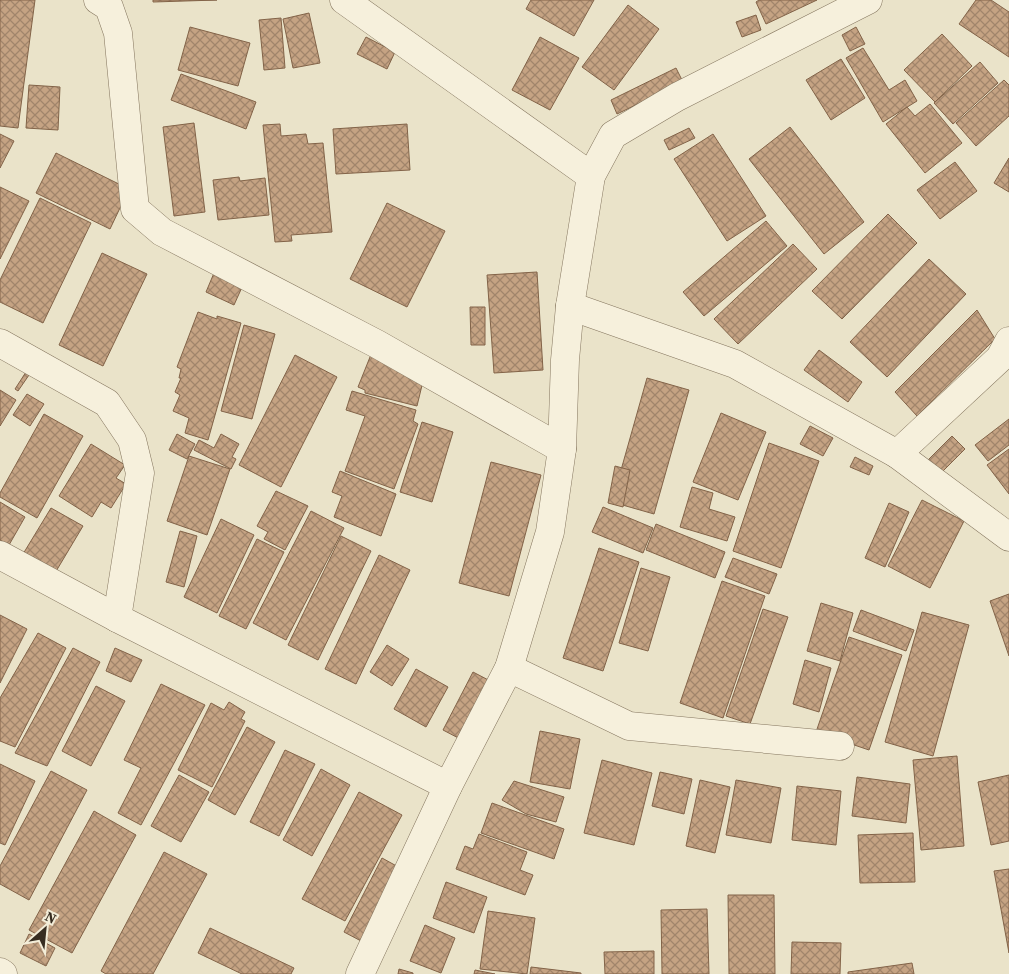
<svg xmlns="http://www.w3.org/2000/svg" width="1009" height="974" font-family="'Source Serif 4',serif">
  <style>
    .building { fill: url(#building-cross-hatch); stroke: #826348 }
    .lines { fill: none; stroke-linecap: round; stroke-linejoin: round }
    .minor-casing { stroke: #85765f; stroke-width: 29 }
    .minor { stroke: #f6f0dc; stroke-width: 28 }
  </style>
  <defs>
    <pattern id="building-cross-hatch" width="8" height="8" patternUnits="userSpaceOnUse" patternTransform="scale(1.25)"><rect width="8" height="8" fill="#c5a383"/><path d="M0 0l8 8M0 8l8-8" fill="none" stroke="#a1856b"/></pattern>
  </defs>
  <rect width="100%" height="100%" fill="#eae3c9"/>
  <g class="building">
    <path d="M0 0H35L18 128 0 126Z"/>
    <path d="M153 0H217L153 2Z"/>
    <path d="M531 0H594L574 36 526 9Z"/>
    <path d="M759 0H817L766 24 756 2Z"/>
    <path d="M976 0H991L1009 12V57L959 24Z"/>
    <path d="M628 5 659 29 614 90 582 67Z"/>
    <path d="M309 13 320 63 293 68 283 19Z"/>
    <path d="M756 15 761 30 742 37 736 22Z"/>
    <path d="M281 18 285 68 264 70 259 20Z"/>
    <path d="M190 27 250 43 238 86 178 70Z"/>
    <path d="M856 27 865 44 850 51 842 35Z"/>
    <path d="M942 34 972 66 935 102 904 70Z"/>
    <path d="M366 37 395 52 387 69 357 54Z"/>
    <path d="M540 37 579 58 550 110 512 90Z"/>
    <path d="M863 48 889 90 905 80 917 101 883 122 846 58Z"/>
    <path d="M841 59 865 98 831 120 806 80Z"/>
    <path d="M980 62 998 83 953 124 934 103Z"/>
    <path d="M676 68 683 82 617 114 611 100Z"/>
    <path d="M181 74 256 102 246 129 171 100Z"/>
    <path d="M1004 80 1009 85V116L976 146 956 123Z"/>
    <path d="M29 85 60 87 58 130 26 128Z"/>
    <path d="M930 104 962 143 925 173 886 124 907 107 915 116Z"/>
    <path d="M194 123 205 212 174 216 163 127Z"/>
    <path d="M280 124 281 136 306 134 308 144 323 143 332 232 291 235 292 241 275 242 263 125Z"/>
    <path d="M407 124 410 170 336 174 333 129Z"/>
    <path d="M790 127 864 222 824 254 749 159Z"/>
    <path d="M689 128 695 138 669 150 664 140Z"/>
    <path d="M0 134 14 141 0 168Z"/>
    <path d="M713 134 766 216 727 241 674 159Z"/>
    <path d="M56 153 129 189 110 229 36 193Z"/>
    <path d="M1009 158V192L994 183Z"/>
    <path d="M955 162 977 191 940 219 917 190Z"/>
    <path d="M239 177 240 181 265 178 269 215 218 220 213 180Z"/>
    <path d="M0 187 29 201 0 259Z"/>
    <path d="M40 198 91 223 43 323 0 302V280Z"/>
    <path d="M387 203 445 231 407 307 350 279Z"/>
    <path d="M888 214 917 243 842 319 812 291Z"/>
    <path d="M766 221 787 246 704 316 683 292Z"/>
    <path d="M793 244 817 269 738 344 714 319Z"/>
    <path d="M102 253 147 274 103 366 59 345Z"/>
    <path d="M929 259 966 294 887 377 850 342Z"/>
    <path d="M537 272 543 370 494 373 487 275Z"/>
    <path d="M214 273 243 285 234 305 206 292Z"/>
    <path d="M470 307H485V345H471Z"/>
    <path d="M977 310 995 339 917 416 895 392Z"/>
    <path d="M198 312 217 319V316L241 323 208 440 185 433 189 418 173 411 180 395 175 392 181 378H179L181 369 177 367Z"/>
    <path d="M244 325 275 334 252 419 221 411Z"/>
    <path d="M819 350 862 382 848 402 804 370Z"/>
    <path d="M372 352 424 377 417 406 365 393V390L358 387Z"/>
    <path d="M295 355 337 377 281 487 239 465Z"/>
    <path d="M26 372 29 375 18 391 15 389Z"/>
    <path d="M647 378 689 390 654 514 612 502Z"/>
    <path d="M0 390 16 400 0 426Z"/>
    <path d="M352 391 416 410 413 421 418 424 394 489 345 471 365 416 346 410Z"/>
    <path d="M27 394 44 404 30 426 13 415Z"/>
    <path d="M721 413 766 432 738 500 693 482Z"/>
    <path d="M44 414 83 436 37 518 0 497V493Z"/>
    <path d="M1009 419V445L988 461 975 445Z"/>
    <path d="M422 422 453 432 432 502 400 492Z"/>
    <path d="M810 426 833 438 823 456 800 444Z"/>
    <path d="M177 434 195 444 187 459 169 450Z"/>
    <path d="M221 434 239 444 232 457 236 459 231 469 194 450 199 440 214 448Z"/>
    <path d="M952 436 965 449 939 475 926 462Z"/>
    <path d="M769 443 819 461 781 568 733 551Z"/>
    <path d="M91 444 125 465 116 478 126 484 111 508 101 502 92 517 59 496Z"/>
    <path d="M1009 449V494L987 465Z"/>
    <path d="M189 456 230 469 207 535 167 521Z"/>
    <path d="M855 457 873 466 869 475 850 467Z"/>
    <path d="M491 462 541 475 509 596 459 583Z"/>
    <path d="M615 466 630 470 623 507 608 503Z"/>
    <path d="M340 471 396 494 381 536 334 517 342 496 332 492Z"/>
    <path d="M692 487 713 493 709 509 735 517 727 541 680 527Z"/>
    <path d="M276 491 308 506 285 550 264 539 268 532 257 526Z"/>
    <path d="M922 500 964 521 930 588 888 566Z"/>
    <path d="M0 502 25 517 9 545 0 540Z"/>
    <path d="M889 503 909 512 885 567 865 558Z"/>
    <path d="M603 507 653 528 643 553 592 532Z"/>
    <path d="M51 508 83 526 55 573 23 554Z"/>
    <path d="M311 511 344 528 286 640 253 623Z"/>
    <path d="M221 519 254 535 217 613 184 597Z"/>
    <path d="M656 524 725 552 715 578 646 550Z"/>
    <path d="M180 531 197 536 184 587 166 582Z"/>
    <path d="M341 536 371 551 318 660 288 645Z"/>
    <path d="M257 539 284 552 246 629 219 616Z"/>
    <path d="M599 548 639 562 603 671 563 658Z"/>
    <path d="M379 555 410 570 356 684 325 669Z"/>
    <path d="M733 558 777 574 769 594 725 577Z"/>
    <path d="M641 568 670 577 648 651 619 643Z"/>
    <path d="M722 581 765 596 723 718 680 703Z"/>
    <path d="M1009 594V656L990 601Z"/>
    <path d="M821 603 853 613 840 661 807 651Z"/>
    <path d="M763 609 788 617 750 724 726 716Z"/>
    <path d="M861 610 914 630 906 651 853 631Z"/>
    <path d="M922 612 969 625 933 756 885 742Z"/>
    <path d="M0 615 27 629 0 683Z"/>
    <path d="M38 633 66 648 15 747 0 741V698Z"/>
    <path d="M849 637 902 655 869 750 816 732Z"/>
    <path d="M387 645 409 659 392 686 370 672Z"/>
    <path d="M73 648 100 662 47 766 15 753Z"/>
    <path d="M115 648 142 660 131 682 106 671Z"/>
    <path d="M805 660 831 668 819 712 793 704Z"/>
    <path d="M416 669 448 687 426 727 394 709Z"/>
    <path d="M473 672 496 684 466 742 443 730Z"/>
    <path d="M161 684 205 705 141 825 118 813 141 768 124 760Z"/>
    <path d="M96 686 125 701 91 766 62 751Z"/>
    <path d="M229 702 245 712 241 719 245 721 212 787 178 770 211 703 224 710Z"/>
    <path d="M247 727 275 742 235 815 208 800Z"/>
    <path d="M540 731 580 739 570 789 530 782Z"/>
    <path d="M285 750 315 764 279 836 250 822Z"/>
    <path d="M957 756 964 846 921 850 913 760Z"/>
    <path d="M602 760 652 773 634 845 584 833Z"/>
    <path d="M0 764 35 781 5 845 0 843Z"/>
    <path d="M321 769 350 785 312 856 283 840Z"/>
    <path d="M51 771 87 790 29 900 0 884V866Z"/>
    <path d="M660 772 692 779 684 814 652 806Z"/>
    <path d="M179 775 209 792 181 842 151 826Z"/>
    <path d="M1009 775V841L991 845 978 782Z"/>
    <path d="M857 777 910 784 906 823 852 816Z"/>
    <path d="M700 780 730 787 715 853 686 846Z"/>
    <path d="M736 780 781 788 771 843 726 835Z"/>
    <path d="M514 781 564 797 556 822 526 814 502 800Z"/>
    <path d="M797 786 841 791 836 845 792 840Z"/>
    <path d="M359 792 402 815 345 921 302 899Z"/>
    <path d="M492 803 564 829 554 859 481 833Z"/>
    <path d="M94 811 136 835 72 953 29 930Z"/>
    <path d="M913 833 915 882 860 883 858 835Z"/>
    <path d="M479 834 527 852 520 870 533 875 525 895 456 869 465 846 473 849Z"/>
    <path d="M164 852 207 874 153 974H106L101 971Z"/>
    <path d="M382 858 402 869 363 942 344 932Z"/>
    <path d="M1009 869V953L994 871Z"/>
    <path d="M446 882 487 897 474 933 433 918Z"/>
    <path d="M728 895H774L775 974H729Z"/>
    <path d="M707 909 709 974H662L661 910Z"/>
    <path d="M488 911 535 918 527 974 480 969Z"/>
    <path d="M425 925 455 938 441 973 410 961Z"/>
    <path d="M210 928 294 968 291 974H242L198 953Z"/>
    <path d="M29 934 55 948 46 966 20 953Z"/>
    <path d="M792 942 841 943 840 974H791Z"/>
    <path d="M654 951V974H605L604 952Z"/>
    <path d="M912 963 914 974H848V972Z"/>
    <path d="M531 967 581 973V974H530Z"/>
    <path d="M399 969 413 973V974H398Z"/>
    <path d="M475 970 495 974H474Z"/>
  </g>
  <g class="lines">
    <g class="minor-casing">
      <g id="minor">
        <path d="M98 0 109 7 118 33 135 209 162 232 377 344 562 449"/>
        <path d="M344 0 591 176"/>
        <path d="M570 306 735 364 897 454 1009 537"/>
        <path d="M0 343 107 403 132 440 140 473 117 618"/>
        <path d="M897 454 1000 358 1009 341"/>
        <path d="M0 555 117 618 448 786"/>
        <path d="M509 668 629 726 840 746"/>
        <path d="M0 972 3 974"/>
        <path d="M360 974 448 786 509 668 550 532 562 449 565 360 570 306 591 176 613 135 677 97 868 0"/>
      </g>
    </g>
    <use href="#minor" class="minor"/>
  </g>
  <g transform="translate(45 929) rotate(27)" stroke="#f3edd8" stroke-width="4" paint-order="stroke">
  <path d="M0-4L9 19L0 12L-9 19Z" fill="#372d21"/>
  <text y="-8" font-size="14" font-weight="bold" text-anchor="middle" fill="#372d21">N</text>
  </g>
</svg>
